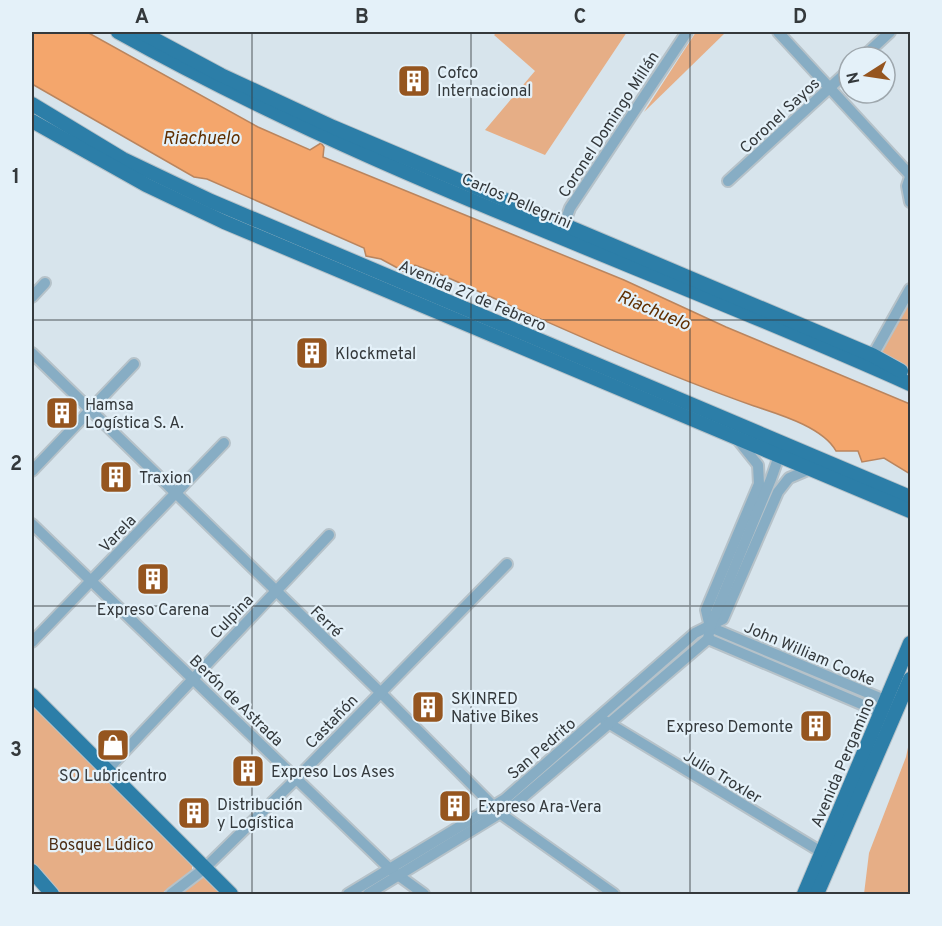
<svg xmlns="http://www.w3.org/2000/svg" width="942" height="926" font-family="Overpass,sans-serif">
  <style>
    .green { fill: #e6ae86 }
    .water { fill: #f4a66c; stroke: #ba855e; stroke-width: 1.5 }
    .lines { fill: none; stroke-linecap: round; stroke-linejoin: round }
    .minor-casing { stroke: #b6c2c9; stroke-width: 14 }
    .major-casing { stroke: #b6c2c9; stroke-width: 16 }
    .minor { stroke: #87adc4; stroke-width: 10 }
    .major { stroke: #2c7ea8; stroke-width: 14 }
    .grid { fill: none; stroke: #34393c; stroke-width: 1.5; stroke-opacity: 0.55 }
    .labels { text-anchor: middle; stroke-width: 4.5; stroke-linejoin: round; paint-order: stroke }
    .poi-label { font-size: 16px; fill: #34393c; stroke: #e4f1f9; text-anchor: start }
    .street-label { font-size: 16px; fill: #34393c; stroke: #e4f1f9 }
    .park-label { font-size: 16px; fill: #4d2e15; stroke: #e4f1f9 }
    .water-label { font-size: 18px; font-style: italic; fill: #602f00; stroke: #e4f1f9 }
    .neatline { fill: none; stroke: #34393c; stroke-width: 2 }
    .grid-label { font-size: 20px; text-anchor: middle; font-weight: bold; fill: #34393c }
  </style>
  <rect width="100%" height="100%" fill="#d7e4ec"/>
  <g class="green">
    <path d="M497 32H627L545 155 485 130 535 71 494 35Z"/>
    <path d="M696 32H726L644 112Z"/>
    <path d="M910 297V368L880 354Z"/>
    <path d="M32 703 192 863V870L161 894H58L32 863Z"/>
    <path d="M910 738V894H864L869 853 906 757Z"/>
    <path d="M200 876H206L225 894H176Z"/>
  </g>
  <path class="water" d="M32 32H87L258 127 310 150 321 143 324 147 323 157 624 280 726 327 910 404V474L884 458 862 462 858 451H836C823 427 778 414 754 406 647 368 545 321 442 275L415 265 405 272 381 259 366 256 364 248 207 179 194 177 32 84Z"/>
  <g class="lines">
    <g class="minor-casing">
      <g id="minor">
        <path d="M778 32 910 175"/>
        <path d="M863 57 890 32"/>
        <path d="M910 177 907 186 910 202"/>
        <path d="M728 181 849 70"/>
        <path d="M562 230 570 208 687 32"/>
        <path d="M32 297 45 283"/>
        <path d="M32 353 380 692 501 814 614 894"/>
        <path d="M869 362 910 289"/>
        <path d="M32 471 134 364"/>
        <path d="M32 524 391 870 424 894"/>
        <path d="M710 627 706 610 759 484 758 465 738 440"/>
        <path d="M710 627 892 703"/>
        <path d="M708 639 887 715"/>
        <path d="M32 642 224 443"/>
        <path d="M605 721 828 856"/>
        <path d="M107 770 329 535"/>
        <path d="M171 894 205 868 297 778 507 564"/>
        <path d="M348 894 505 799 695 633 723 619 778 492 789 478 810 469"/>
        <path d="M368 894 515 804 708 639 710 627 771 479 779 456 778 450"/>
      </g>
    </g>
    <g class="major-casing">
      <g id="major">
        <path d="M118 32C370 173 647 266 910 384"/>
        <path d="M141 32 221 75 333 127 872 355 901 371"/>
        <path d="M32 104 123 159 211 201 910 497"/>
        <path d="M32 121 146 185 224 222 910 511"/>
        <path d="M32 695 231 894"/>
        <path d="M32 871 52 894"/>
        <path d="M804 894 910 643"/>
        <path d="M817 894 910 679"/>
      </g>
    </g>
    <use href="#minor" class="minor"/>
    <use href="#major" class="major"/>
  </g>
  <path class="grid" d="M252 32V894M471 32V894M690 32V894M32 320H910M32 606H910"/>
  <defs>
    <g id="building-square" transform="scale(1.725)"><rect x="-9" y="-9" width="18" height="18" rx="4" fill="#95551f" stroke="#e4f1f9"/><path d="M-4-6H4V6H1V3H-1V6H-4ZM-2.5-4.3h1.7v1.8h-1.7ZM.8-4.3h1.7v1.8H.8ZM-2.5-1h1.7V.8h-1.7ZM.8-1h1.7V.8H.8Z" fill="#fff"/></g>
    <g id="shop-square" transform="scale(1.725)"><rect x="-9" y="-9" width="18" height="18" rx="4" fill="#95551f" stroke="#e4f1f9"/><path d="M-5-2.5h2.3a2.7 3.5 0 0 1 5.4 0H5L5.5 6h-11ZM-1.5-2.5h3a1.5 2.3 0 0 0-3 0Z" fill="#fff"/></g>
  </defs>
  <g fill-rule="evenodd">
    <use href="#building-square" x="414" y="81"/>
    <use href="#building-square" x="312" y="353"/>
    <use href="#building-square" x="62" y="413"/>
    <use href="#building-square" x="116" y="477"/>
    <use href="#building-square" x="153" y="579"/>
    <use href="#building-square" x="428" y="707"/>
    <use href="#building-square" x="816" y="726"/>
    <use href="#shop-square" x="113" y="745"/>
    <use href="#building-square" x="248" y="771"/>
    <use href="#building-square" x="455" y="806"/>
    <use href="#building-square" x="194" y="813"/>
  </g>
  <g class="labels">
    <g class="poi-label">
      <text x="437" y="78">Cofco<tspan x="437" dy="18">Internacional</tspan></text>
      <text x="335" y="359">Klockmetal</text>
      <text x="85" y="410">Hamsa<tspan x="85" dy="18">Logística S. A.</tspan></text>
      <text x="139" y="483">Traxion</text>
      <text x="153" y="615" text-anchor="middle">Expreso Carena</text>
      <text x="451" y="704">SKINRED<tspan x="451" dy="18">Native Bikes</tspan></text>
      <text x="793" y="732" text-anchor="end">Expreso Demonte</text>
      <text x="271" y="777">Expreso Los Ases</text>
      <text x="113" y="781" text-anchor="middle">SO Lubricentro</text>
      <text x="217" y="810">Distribución<tspan x="217" dy="18">y Logística</tspan></text>
      <text x="478" y="812">Expreso Ara-Vera</text>
    </g>
    <g class="street-label">
      <text transform="translate(779 115) rotate(-43)" y="6">Coronel Sayos</text>
      <text transform="translate(608 124) rotate(-57)" y="6">Coronel Domingo Millán</text>
      <text transform="translate(517 200) rotate(23)" y="6">Carlos Pellegrini</text>
      <text transform="translate(473 295) rotate(23)" y="6">Avenida 27 de Febrero</text>
      <text transform="translate(117 533) rotate(-46)" y="6">Varela</text>
      <text transform="translate(231 616) rotate(-46)" y="6">Culpina</text>
      <text transform="translate(327 621) rotate(44)" y="6">Ferré</text>
      <text transform="translate(810 653) rotate(23)" y="6">John William Cooke</text>
      <text transform="translate(237 700) rotate(44)" y="6">Berón de Astrada</text>
      <text transform="translate(331 721) rotate(-46)" y="6">Castañón</text>
      <text transform="translate(541 748) rotate(-41)" y="6">San Pedrito</text>
      <text transform="translate(842 762) rotate(-67)" y="6">Avenida Pergamino</text>
      <text transform="translate(723 776) rotate(31)" y="6">Julio Troxler</text>
    </g>
    <g class="park-label">
      <text x="101" y="850">Bosque Lúdico</text>
    </g>
    <g class="water-label">
      <text x="201" y="144">Riachuelo</text>
      <text transform="translate(654 310) rotate(23)" y="6">Riachuelo</text>
    </g>
  </g>
  <rect width="942" height="926" fill="none" stroke="#e4f1f9" stroke-width="66"/>
  <g transform="translate(867 75) rotate(258)"><circle r="28" fill="#e4f1f9" stroke="#9ea7ad" stroke-width="1.5"/>
  <path d="M0-4.5L10 22L0 15L-10 22Z" fill="#95551f"/>
  <text y="-9" font-size="16" font-weight="bold" text-anchor="middle" fill="#34393c">N</text>
  </g>
  <rect x="33" y="33" width="876" height="860" class="neatline"/>
  <g class="grid-label">
    <text x="142" y="23">A</text>
    <text x="362" y="23">B</text>
    <text x="580" y="23">C</text>
    <text x="800" y="23">D</text>
    <text x="16" y="183">1</text>
    <text x="16" y="470">2</text>
    <text x="16" y="756">3</text>
  </g>
</svg>
